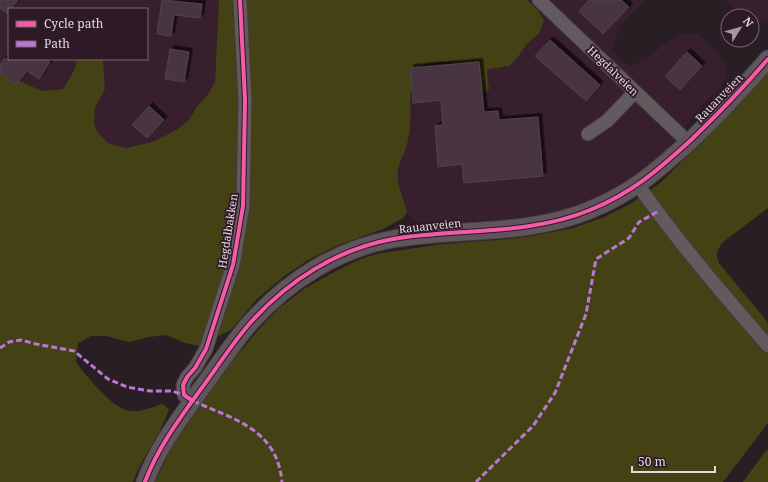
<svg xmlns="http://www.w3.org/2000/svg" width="768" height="482" font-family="'Noto Serif',serif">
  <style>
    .built { fill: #381f2e }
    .green { fill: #444215 }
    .building { fill: #493642; stroke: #4f444a; filter: url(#shadow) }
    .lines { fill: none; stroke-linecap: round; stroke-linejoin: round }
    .minor-casing { stroke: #443a40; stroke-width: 15 }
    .major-casing { stroke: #443a40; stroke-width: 19 }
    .minor { stroke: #635a5f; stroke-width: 13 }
    .major { stroke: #61555c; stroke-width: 17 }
    .quiet { stroke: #ba77d6; stroke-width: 3; stroke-dasharray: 6 3; stroke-linecap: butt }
    .cycleway-casing { stroke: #2e1a26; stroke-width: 6 }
    .cycleway { stroke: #f35aa7; stroke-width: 4 }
    .labels { text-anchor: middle; stroke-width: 3.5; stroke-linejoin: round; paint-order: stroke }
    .street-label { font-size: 11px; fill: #e6d8df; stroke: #2e1a26 }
  </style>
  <defs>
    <filter id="shadow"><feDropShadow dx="3.5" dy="-3.5" stdDeviation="0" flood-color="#0009"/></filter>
  </defs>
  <rect width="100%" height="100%" fill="#2a1e25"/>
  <g class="built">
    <path d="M0 0H219L215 82 208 94 196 108 189 120 178 129 155 141 127 148 109 144 98 133 94 124 95 108 105 89 103 61 102 59H147V9H9V59H77L75 69 63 89 42 91 20 81 0 65Z"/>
    <path d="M527 0H645L620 26 612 49 620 60 630 66 649 58 665 43 682 33 699 34 710 45 724 61 727 74 720 87 704 103 670 146 654 161 637 174 616 188 590 200 563 210 539 215 498 220 440 224 423 223 413 219 407 212 397 179 399 166 406 147 410 125 413 76 418 68 425 65 450 62 459 63 489 89 487 71 489 69 510 65 518 57 526 45 539 33 544 21 538 10Z"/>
    <path d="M724 0H768V20L756 24 752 23V16H741Z"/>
  </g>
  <g class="green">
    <path d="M219 0H527L538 10 544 21 539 33 526 45 518 57 509 66 489 69 487 71 489 89 487 92C472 89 472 63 452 62 443 62 426 62 419 68 407 78 412 109 410 124 410 131 408 141 406 148 402 158 396 168 398 180 399 191 405 201 407 212L403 218 383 229 336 246 308 260 283 277 256 300 231 330 199 346 185 343 166 335 149 337 129 342 106 336H91L78 343 76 362C86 376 114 411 132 411 142 412 153 407 162 404L169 409C161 435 142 456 133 482H0V65L20 81 42 91 63 89 75 69 77 59H102L103 61 105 89 95 108 94 124 98 133 109 144 127 148 155 141 178 129 189 120 196 108 208 94 215 82Z"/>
    <path d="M768 72V208L723 242C717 250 715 254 719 263L768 323V423L723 482H155L172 446 233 360 260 328 279 308 304 289 336 271 358 260 376 254 442 244 509 239 538 235 573 228 604 217 630 204 660 183 710 134Z"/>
    <path d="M768 449V482H743L765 452Z"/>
  </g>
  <g class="building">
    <path d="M0 0H18L11 9H9L8 14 0 8Z"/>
    <path d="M162 0 202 4 200 18 174 15 171 36 157 34Z"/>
    <path d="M589 0H621L629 7 603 34 579 11Z"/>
    <path d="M550 40 600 85 586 101 535 56Z"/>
    <path d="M170 49 189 52 184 82 165 79Z"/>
    <path d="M687 52 702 66 680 90 665 76Z"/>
    <path d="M4 59H46L50 62 39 79 27 71 16 85 0 72V65Z"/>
    <path d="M479 62 484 112 498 111 499 120 538 117 543 176 464 183 462 164 438 167 435 126 443 125 441 100 413 103 410 68Z"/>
    <path d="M149 106 164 120 147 138 132 125Z"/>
  </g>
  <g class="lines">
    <g class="minor-casing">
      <g id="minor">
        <path d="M539 0 688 142"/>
        <path d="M588 134 607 121 635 92"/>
        <path d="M638 185C677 241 723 294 768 346"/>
        <path d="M193 401 184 395 183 385 187 377 195 368 206 349 233 265 243 206 245 100 240 0"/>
      </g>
    </g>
    <g class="major-casing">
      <path id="major" d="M145 482C157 449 178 421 198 393 215 371 232 343 251 322 288 281 337 249 393 239 457 228 528 236 590 210 632 193 658 170 691 140 718 114 744 87 768 59"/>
    </g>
    <use href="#minor" class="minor"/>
    <use href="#major" class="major"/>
    <g class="quiet">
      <path d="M0 348 9 342 21 340 36 344 74 351 108 379 127 387 150 391H172L184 395"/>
      <path d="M193 401C235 420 277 429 282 482"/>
      <path d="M476 482 533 426 555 393 586 314 596 259 629 238 639 222 657 212"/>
    </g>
    <g class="cycleway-casing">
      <g id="cycleway">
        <path d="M193 401 184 395 183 385 187 377 195 368 206 349 233 265 243 206 245 100 240 0"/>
        <path d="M145 482C157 449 178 421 198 393 215 371 232 343 251 322 288 281 337 249 393 239 457 228 528 236 590 210 632 193 658 170 691 140 718 114 744 87 768 59"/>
      </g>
    </g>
    <use href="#cycleway" class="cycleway"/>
  </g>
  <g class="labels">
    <g class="street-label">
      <text transform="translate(613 71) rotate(44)" y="4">Hegdalveien</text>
      <text transform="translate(719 98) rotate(-46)" y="4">Rauanveien</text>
      <text transform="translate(430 226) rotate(-6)" y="4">Rauanveien</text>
      <text transform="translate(228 231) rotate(-81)" y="4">Hegdalbakken</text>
    </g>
  </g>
  <rect x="8" y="8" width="140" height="52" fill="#2e1a26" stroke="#786670"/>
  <rect x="16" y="21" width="20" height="6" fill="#f35aa7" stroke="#786670"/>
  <text x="44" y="28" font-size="12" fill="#e6d8df">Cycle path</text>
  <rect x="16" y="41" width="20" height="6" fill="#ba77d6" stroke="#786670"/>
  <text x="44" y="48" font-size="12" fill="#e6d8df">Path</text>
  <g transform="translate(740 28) rotate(53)"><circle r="19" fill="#2e1a26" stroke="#786670"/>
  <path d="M0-3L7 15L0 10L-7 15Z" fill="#a4979e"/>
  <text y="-6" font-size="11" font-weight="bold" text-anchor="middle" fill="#e6d8df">N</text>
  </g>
  <path d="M632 466v6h83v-6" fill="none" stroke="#e6d8df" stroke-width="2"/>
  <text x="638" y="466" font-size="12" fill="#e6d8df" stroke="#2e1a26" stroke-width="3" paint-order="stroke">50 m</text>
</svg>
